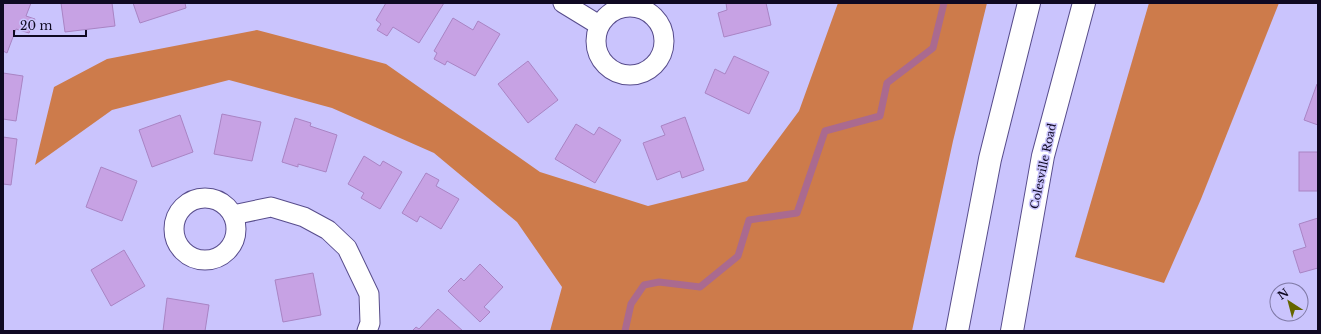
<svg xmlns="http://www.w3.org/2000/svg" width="1321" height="334" font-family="'Libre Baskerville',serif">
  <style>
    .forest { fill: #cd7b4b }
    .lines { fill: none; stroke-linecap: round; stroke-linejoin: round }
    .stream { stroke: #aa6a8f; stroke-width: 7 }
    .building { fill: #c7a2e4; stroke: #a984c4 }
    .street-casing { stroke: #584d8c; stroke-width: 21 }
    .highway-casing { stroke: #584d8c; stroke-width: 24 }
    .street { stroke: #fff; stroke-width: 19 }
    .highway { stroke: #fff; stroke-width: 22 }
    .labels { text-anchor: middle; stroke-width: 3; stroke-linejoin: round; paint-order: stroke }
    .street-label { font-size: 11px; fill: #0f0922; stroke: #cac4fd }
  </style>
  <rect width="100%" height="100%" fill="#cac4fd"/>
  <g class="forest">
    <path d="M838 3H987L953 141 912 331H550L562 287 517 222 434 153 332 108 229 80 112 110 35 165 54 87 107 59 257 30 386 64 540 172 648 206 747 181 799 111Z"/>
    <path d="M1149 3H1279L1201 199 1164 283 1075 257Z"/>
  </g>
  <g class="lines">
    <path class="stream" d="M625 331 631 304 644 285 659 282 700 287 738 256 749 220 797 213 825 131 880 116 887 83 933 48 944 3"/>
  </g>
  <g class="building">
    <path d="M3 3H31L26 16 35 19 29 33 16 29 7 53 3 51Z"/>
    <path d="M61 3H112L115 26 65 32Z"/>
    <path d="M133 3H185L186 8 140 23Z"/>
    <path d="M386 3H444L419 43 393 27 387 36 377 30 381 24 376 20Z"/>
    <path d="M726 3H766L771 25 724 37 718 13 727 10Z"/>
    <path d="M453 18 473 30 478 21 500 34 475 76 447 61 445 65 434 59 437 53 434 51Z"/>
    <path d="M734 56 769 72 749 114 705 93 715 69 725 74Z"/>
    <path d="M528 61 558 100 528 123 498 84Z"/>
    <path d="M3 73 23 76 16 121 3 119Z"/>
    <path d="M1317 84H1318V125L1304 120Z"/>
    <path d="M222 114 261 122 252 161 214 154Z"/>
    <path d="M180 115 193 152 152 167 139 130Z"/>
    <path d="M685 117 704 170 682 178 680 171 657 180 643 143 665 135 661 126Z"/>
    <path d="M295 118 311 123 310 126 337 135 326 172 298 164V167L282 162Z"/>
    <path d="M576 124 594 135 599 127 621 140 595 183 555 159Z"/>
    <path d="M3 137 17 139 11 185 3 184Z"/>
    <rect x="1299" y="152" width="19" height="39"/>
    <path d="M364 156 380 166 383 161 402 172 380 209 361 198 364 193 348 184Z"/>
    <path d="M101 167 137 181 122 221 86 207Z"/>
    <path d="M426 173 439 180 436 186 459 199 441 229 420 216 417 222 402 213Z"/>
    <path d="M1318 218V268L1300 273 1293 251 1306 247 1299 224Z"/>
    <path d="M124 250 145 286 111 306 91 270Z"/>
    <path d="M480 264 503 287 484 307 490 312 480 322 448 291 461 278 464 281Z"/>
    <path d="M313 273 321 315 283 322 275 280Z"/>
    <path d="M167 298 209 305 205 331H163Z"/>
    <path d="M438 309 463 331H412L416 327 419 329Z"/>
  </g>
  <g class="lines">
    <g class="street-casing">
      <g id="street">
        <path d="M563 3 599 25"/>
        <circle cx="630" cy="41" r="34"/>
        <circle cx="205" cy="229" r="31"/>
        <path d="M233 215 271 207 304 217 328 230 347 248 369 294 370 323 367 331"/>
      </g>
    </g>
    <g class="highway-casing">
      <g id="highway">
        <path d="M957 331 990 159 1029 3"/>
        <path d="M1012 331 1043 156 1084 3"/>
      </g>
    </g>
    <use href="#street" class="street"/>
    <use href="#highway" class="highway"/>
  </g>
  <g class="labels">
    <g class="street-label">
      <text transform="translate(1043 166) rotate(-78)" y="4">Colesville Road</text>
    </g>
  </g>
  <rect width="1321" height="334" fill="none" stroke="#0f0922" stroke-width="8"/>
  <g transform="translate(1289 302) rotate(324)"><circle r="19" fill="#cac4fd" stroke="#7f79a5"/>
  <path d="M0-3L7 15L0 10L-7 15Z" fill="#656500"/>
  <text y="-6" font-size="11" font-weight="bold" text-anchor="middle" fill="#0f0922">N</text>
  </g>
  <path d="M14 30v6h72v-6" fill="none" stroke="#0f0922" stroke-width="2"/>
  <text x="20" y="30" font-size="12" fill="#0f0922" stroke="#cac4fd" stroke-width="3" paint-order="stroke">20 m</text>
</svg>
